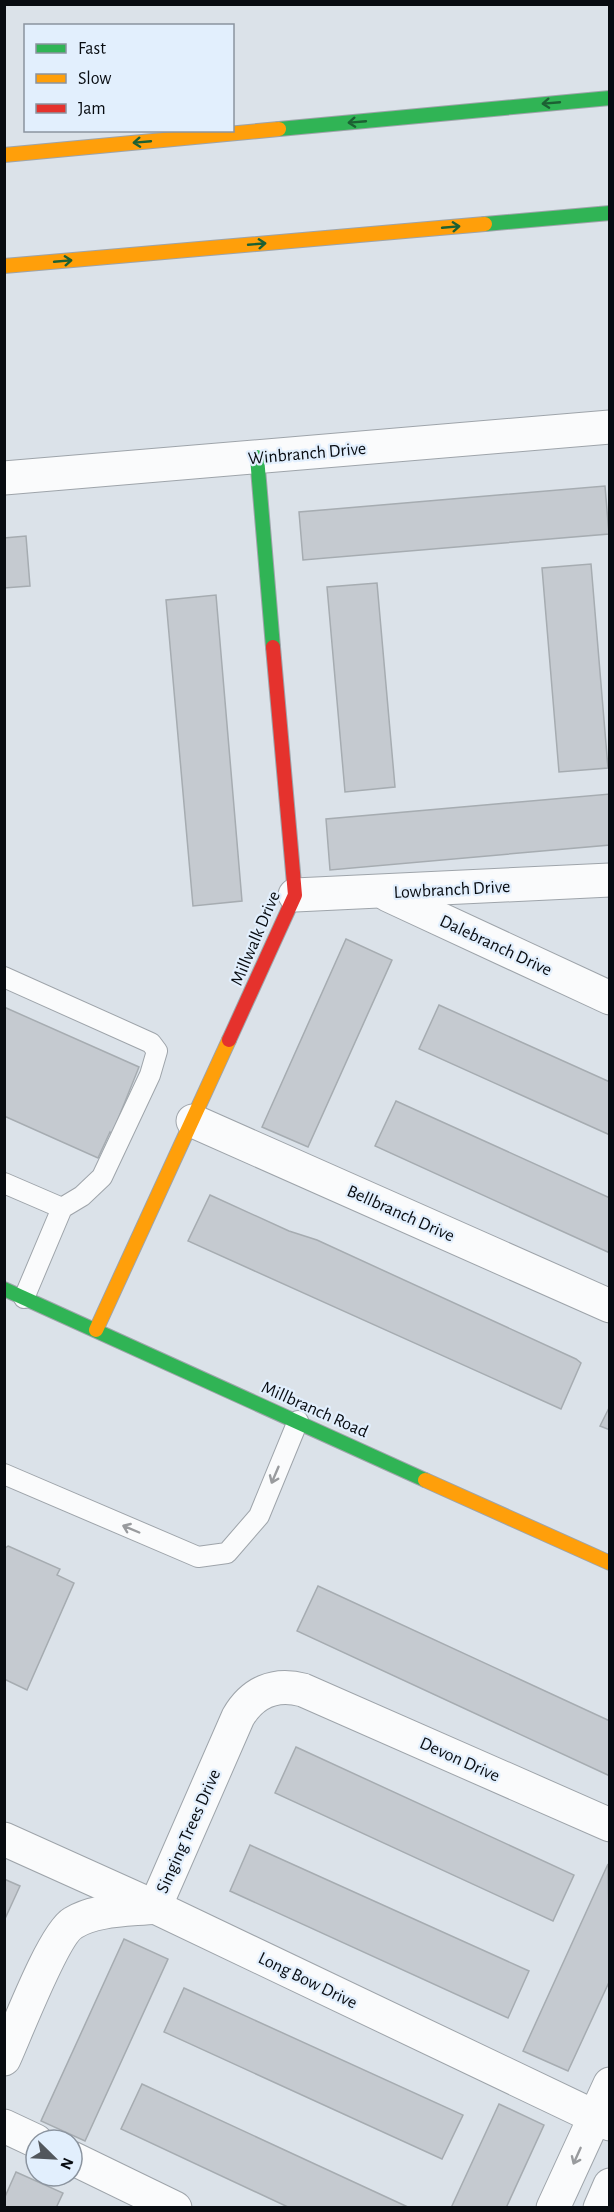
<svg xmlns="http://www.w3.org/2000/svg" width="614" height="2212" font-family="'Alegreya Sans',sans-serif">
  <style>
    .building { fill: #c5cad0; stroke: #a6acb1; stroke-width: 1.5 }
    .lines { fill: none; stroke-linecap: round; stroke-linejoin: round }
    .lane-casing { stroke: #9ea4aa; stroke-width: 22 }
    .street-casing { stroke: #9ea4aa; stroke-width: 35 }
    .fast-casing { stroke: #9ea4aa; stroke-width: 16 }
    .slow-casing { stroke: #9ea4aa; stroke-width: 16 }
    .jam-casing { stroke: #9ea4aa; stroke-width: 16 }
    .lane { stroke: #fafbfc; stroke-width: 20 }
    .street { stroke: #fafbfc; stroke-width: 33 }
    .fast { stroke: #30b455; stroke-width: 14 }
    .slow { stroke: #ff9f0a; stroke-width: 14 }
    .jam { stroke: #e5322d; stroke-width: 14 }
    .oneway { stroke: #1c6033 }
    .oneway2 { stroke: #999b9e }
    .labels { text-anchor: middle; stroke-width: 4.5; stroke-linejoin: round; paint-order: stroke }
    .street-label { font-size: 18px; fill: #080c11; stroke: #e2effd }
  </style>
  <rect width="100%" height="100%" fill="#dbe2e9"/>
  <g class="building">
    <path d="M605 486 609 534 303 560 299 512Z"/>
    <path d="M26 536 30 586 4 588V538Z"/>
    <path d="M591 564 608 768 559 772 542 568Z"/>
    <path d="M377 583 395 787 345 792 327 587Z"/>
    <path d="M216 595 242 901 193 906 166 600Z"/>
    <path d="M610 794V845L330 870 326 819Z"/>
    <path d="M346 939 392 960 308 1147 262 1127Z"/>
    <path d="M439 1005 610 1082V1135L419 1049Z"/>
    <path d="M4 1007 139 1067 112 1134 110 1132 98 1158 4 1116Z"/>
    <path d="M396 1101 610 1198V1253L375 1146Z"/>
    <path d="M210 1195 289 1231 317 1240 576 1359 581 1363 561 1409 188 1241Z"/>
    <path d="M610 1406V1430L600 1426Z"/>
    <path d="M8 1546 60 1569 57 1575 74 1583 27 1690 4 1679V1549Z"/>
    <path d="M318 1586 610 1721V1776L297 1631Z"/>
    <path d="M296 1747 574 1875 553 1921 275 1793Z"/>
    <path d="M250 1845 529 1971 508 2018 230 1891Z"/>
    <path d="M608 1864 610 1980 568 2071 523 2051Z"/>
    <path d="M4 1879 20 1886 4 1921Z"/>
    <path d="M124 1939 168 1959 85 2141 41 2121Z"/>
    <path d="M184 1988 463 2115 442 2159 164 2032Z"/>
    <path d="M142 2084 410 2208H290L121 2129Z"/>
    <path d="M499 2104 544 2125 506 2208H451Z"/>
    <path d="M16 2172 63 2193 56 2208H4V2199Z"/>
  </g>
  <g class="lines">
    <g class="lane-casing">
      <g id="lane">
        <path d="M4 977 151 1043 157 1051 150 1075 102 1177 82 1196 62 1208 24 1298"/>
        <path d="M4 1183 62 1208"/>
        <path d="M4 1474 198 1557 227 1553 259 1516 298 1421"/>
      </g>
    </g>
    <g class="street-casing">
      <g id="street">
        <path d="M4 478 610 427"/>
        <path d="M295 895 610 880"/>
        <path d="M388 895 610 998"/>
        <path d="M193 1121 610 1306"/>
        <path d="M4 1839 155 1907 610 2124"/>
        <path d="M4 2059C16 2033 53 1935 73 1923 95 1909 130 1910 155 1907L238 1717C252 1693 274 1682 303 1690L610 1825"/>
        <path d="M4 2126 36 2141"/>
        <path d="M72 2158 175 2208"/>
        <path d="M553 2208 610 2084"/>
        <path d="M600 2208 610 2185"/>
      </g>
    </g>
    <g class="fast-casing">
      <g id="fast">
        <path d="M279 129 610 98"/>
        <path d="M485 224 610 213"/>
        <path d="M257 457 273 647"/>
        <path d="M4 1289 425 1480"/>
      </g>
    </g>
    <g class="slow-casing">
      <g id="slow">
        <path d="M4 155 279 129"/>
        <path d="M4 266 485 224"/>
        <path d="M96 1330 229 1040"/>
        <path d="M425 1480 610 1563"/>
      </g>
    </g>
    <g class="jam-casing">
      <path id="jam" d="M229 1040 295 895 273 647"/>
    </g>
    <use href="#lane" class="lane"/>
    <use href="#street" class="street"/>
    <use href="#fast" class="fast"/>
    <use href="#slow" class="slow"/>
    <use href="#jam" class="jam"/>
  </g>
  <defs><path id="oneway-shaft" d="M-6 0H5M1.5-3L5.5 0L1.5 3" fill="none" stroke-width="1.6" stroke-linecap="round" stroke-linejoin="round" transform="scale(1.5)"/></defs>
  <g class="oneway">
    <use href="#oneway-shaft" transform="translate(551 103) rotate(175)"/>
    <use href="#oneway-shaft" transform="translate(357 122) rotate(175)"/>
    <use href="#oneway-shaft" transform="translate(142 142) rotate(175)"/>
    <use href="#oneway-shaft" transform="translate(451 227) rotate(-5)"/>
    <use href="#oneway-shaft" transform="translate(257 244) rotate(-5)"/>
    <use href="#oneway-shaft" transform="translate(63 261) rotate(-5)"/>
  </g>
  <g class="oneway2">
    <use href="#oneway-shaft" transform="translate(275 1475) rotate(113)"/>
    <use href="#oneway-shaft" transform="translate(131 1529) rotate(-157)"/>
    <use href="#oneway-shaft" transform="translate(577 2156) rotate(114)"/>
  </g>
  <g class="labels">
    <g class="street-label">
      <text transform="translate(307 453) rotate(-5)" y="6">Winbranch Drive</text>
      <text transform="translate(452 889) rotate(-3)" y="6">Lowbranch Drive</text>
      <text transform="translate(255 938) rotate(-67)" y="6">Millwalk Drive</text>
      <text transform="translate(496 945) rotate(25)" y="6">Dalebranch Drive</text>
      <text transform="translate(401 1213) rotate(24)" y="6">Bellbranch Drive</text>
      <text transform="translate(315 1409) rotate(24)" y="6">Millbranch Road</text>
      <text transform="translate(460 1759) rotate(24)" y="6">Devon Drive</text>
      <text transform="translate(188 1831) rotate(-66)" y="6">Singing Trees Drive</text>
      <text transform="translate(308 1980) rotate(26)" y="6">Long Bow Drive</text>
    </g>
  </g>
  <rect width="614" height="2212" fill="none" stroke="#080c11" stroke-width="12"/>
  <rect x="24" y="24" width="210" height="108" fill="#e2effd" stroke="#8b949f" stroke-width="1.5"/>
  <rect x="36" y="44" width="30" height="9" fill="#30b455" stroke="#8b949f" stroke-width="1.5"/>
  <text x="78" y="54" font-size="18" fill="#080c11">Fast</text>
  <rect x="36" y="74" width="30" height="9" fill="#ff9f0a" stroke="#8b949f" stroke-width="1.5"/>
  <text x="78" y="84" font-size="18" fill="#080c11">Slow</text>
  <rect x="36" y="104" width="30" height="9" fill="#e5322d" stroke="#8b949f" stroke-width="1.5"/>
  <text x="78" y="114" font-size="18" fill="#080c11">Jam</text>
  <g transform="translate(54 2158) rotate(114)"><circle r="28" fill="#e2effd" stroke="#8b949f" stroke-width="1.5"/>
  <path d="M0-4.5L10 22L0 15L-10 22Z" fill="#52575d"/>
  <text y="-9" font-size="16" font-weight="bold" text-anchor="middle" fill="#080c11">N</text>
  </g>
</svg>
